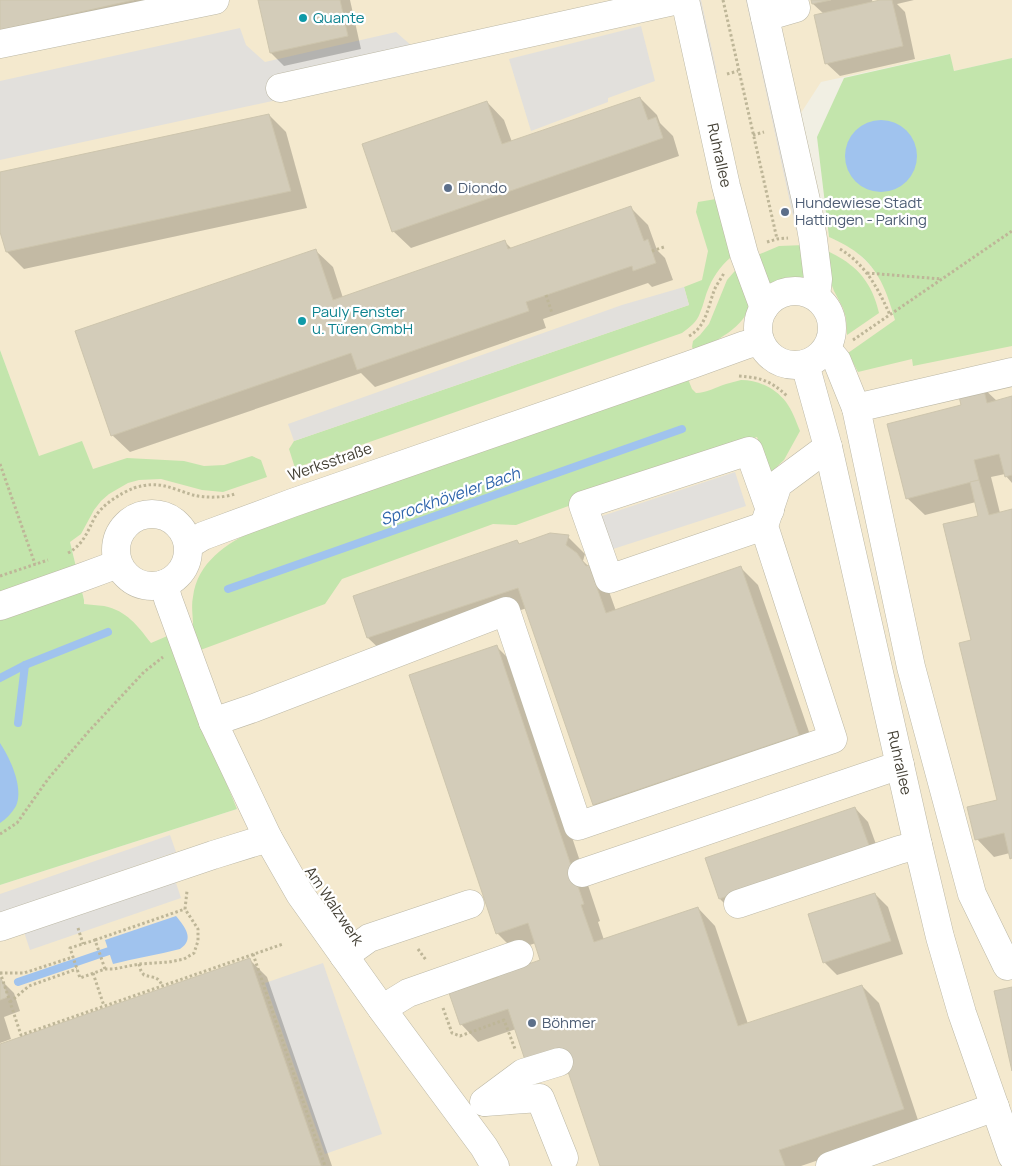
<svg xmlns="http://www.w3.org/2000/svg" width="1012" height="1166" font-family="Manrope,sans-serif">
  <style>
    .commercial { fill: #f4e9ce }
    .green { fill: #c3e5ac }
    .parking { fill: #e2e0dc }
    .water { fill: #a0c3ee }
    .shadow { fill: #0003 }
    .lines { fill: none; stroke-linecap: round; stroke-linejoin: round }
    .stream { stroke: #a0c3ee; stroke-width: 8 }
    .building { fill: #d3ccb9; stroke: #cdc5ad }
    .minor-casing { stroke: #bcb8a6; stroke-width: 29 }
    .path { stroke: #beb698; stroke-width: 3; stroke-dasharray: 2.5 2.5; stroke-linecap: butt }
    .minor { stroke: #fff; stroke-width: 28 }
    .culture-dot { fill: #0f9aa8; stroke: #fff; stroke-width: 2 }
    .service-dot { fill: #5c6f8a; stroke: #fff; stroke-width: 2 }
    .labels { text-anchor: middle; stroke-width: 4.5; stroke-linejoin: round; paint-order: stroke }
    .culture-label { font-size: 15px; fill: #0d838f; stroke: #fff; text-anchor: start }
    .street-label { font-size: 15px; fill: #433f34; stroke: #fff }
    .service-label { font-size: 15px; fill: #4e5e75; stroke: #fff; text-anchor: start }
    .water-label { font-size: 16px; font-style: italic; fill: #3066ac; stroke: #fff }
  </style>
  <rect width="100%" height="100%" fill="#f1efe3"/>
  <path class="commercial" d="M0 0H1012V58L954 71 949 54 821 82 801 113 829 237 843 243 854 250 865 260 875 271 883 284 889 297 1012 223V1166H0V885L237 809 176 659 83 612 84 600 70 542 0 350Z"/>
  <g class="green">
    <path d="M950 54 954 71 1012 58V346L913 366 912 359 858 372 848 353 895 320C883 277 871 255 829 237L817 137 844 78Z"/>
    <path d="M716 199 736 253C724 262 715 273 709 287 705 295 704 304 700 313 697 322 689 328 682 333L295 468 289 449 294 441 689 305 684 287 702 280 708 251 696 212 698 202Z"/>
    <path d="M805 245 808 280C792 277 780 280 765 289L753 257 779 246Z"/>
    <path d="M821 248C853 262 871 278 879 313L847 335 846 318 843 308 834 291 825 267Z"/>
    <path d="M740 265C742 274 749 296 749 304 748 326 712 343 695 352L692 347 693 341 700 335 709 324 727 280Z"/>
    <path d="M0 350 39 456 82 441 93 469 127 458 184 461 204 466 224 465 252 456 261 460 267 477 223 492 202 490 161 479 139 480 128 483 109 494 101 501 94 510 81 534 70 542 84 600V604C90 605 97 605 104 606 127 611 137 625 151 643L193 625C193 616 191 606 193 597 198 556 237 538 271 522L688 379 692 389 696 393C706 393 716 387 726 384 731 383 736 381 741 380 759 380 776 389 786 402 792 410 796 421 800 431L784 460 769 474 757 437 704 457 516 525 493 524 342 579 325 604 176 659 237 809 0 885Z"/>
  </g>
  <g class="parking">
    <path d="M693 0H701L717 73 709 74Z"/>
    <path d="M746 0H753L803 230H796Z"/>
    <path d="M641 26 655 81 608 98V102L531 131 509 59Z"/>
    <path d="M240 28 246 45 265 62 396 32 413 47 420 69 0 160V81Z"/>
    <path d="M684 287 689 305 294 441 288 424 622 305Z"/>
    <path d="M735 472 746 506 607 551 596 518Z"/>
    <path d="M170 835 176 852 0 913V894Z"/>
    <path d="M175 880 181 898 30 950 24 932Z"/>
    <path d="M323 963 382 1134 325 1154 265 983Z"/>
  </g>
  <g class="water">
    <circle cx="881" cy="156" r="36"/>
    <path d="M0 743C10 758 24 788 16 806 12 813 6 819 0 823Z"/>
    <path d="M176 916C185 927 195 939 180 949 158 955 135 958 113 964L105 940Z"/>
  </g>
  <g class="shadow">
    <path d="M0 0H227L0 51Z"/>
    <path d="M260 0H350L361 49 284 66 271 53Z"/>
    <path d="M812 0H872L873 3 882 0H914L897 4 905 12 915 59 840 76 826 63 824 14 813 4Z"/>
    <path d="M640 98 657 115 660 123 673 136 679 156 411 248 393 231 487 102 504 120 512 142Z"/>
    <path d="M269 115 286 132 307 208 24 269 7 252 0 228V174Z"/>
    <path d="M631 208 648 225 657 250 665 258 673 280 652 287 648 283 543 319 546 328 375 387 361 373 130 452 112 435 315 250 333 267 343 298 505 242 512 249Z"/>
    <path d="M982 387 997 401 1012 397V483L1006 476 1005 474 991 477 1000 513 1012 510V859L1010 853 994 857 977 839 998 801 979 517 976 502 925 515 907 498 963 406Z"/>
    <path d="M568 537 585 554 583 561 606 583 616 611 741 568 758 585 816 752 612 822 594 804 527 608 386 655 368 638 355 597 517 541 520 545Z"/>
    <path d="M497 647 514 664 600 921 598 922 604 940 698 908 715 926 748 1024 862 986 879 1003 920 1126 801 1166H601L569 1071 516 1029 478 1042 461 1024 499 977 542 960 536 943 514 950 497 933Z"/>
    <path d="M855 808 868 822 882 861 733 912 720 899 707 859Z"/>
    <path d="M875 894 888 907 903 954 837 975 824 962Z"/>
    <path d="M250 960 267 977 332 1166H0V1046Z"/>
    <path d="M0 980H1L14 993 20 1011 4 1017 11 1039 0 1043Z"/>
  </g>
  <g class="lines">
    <g class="stream">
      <path d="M228 589 682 429"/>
      <path d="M0 678 25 665 108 632"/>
      <path d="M18 723 25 665"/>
      <path d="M18 982 109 951"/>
    </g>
  </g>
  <g class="building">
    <path d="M0 0H134L0 30Z"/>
    <path d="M258 0H340L348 36 270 53Z"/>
    <path d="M811 0H831L812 4Z"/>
    <path d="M880 0H892L903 46 825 64 814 15Z"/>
    <path d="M640 97 648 120 656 117 663 138 392 232 362 144 487 101 502 144Z"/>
    <path d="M269 114 291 191 6 252 0 232V172Z"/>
    <path d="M631 206 644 241 648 239 656 263 633 271 632 266 526 302 529 311 357 370 351 353 111 436 75 331 316 249 333 300 505 240 508 249Z"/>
    <path d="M983 386 987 403 1012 396V475L1005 477 999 454 974 460 979 480 906 499 887 424 961 405 958 392Z"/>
    <path d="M979 480 989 515 1012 509V858L1010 859 1004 833 975 840 967 807 997 800 959 643 971 640 943 524 978 516 970 482Z"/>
    <path d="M550 533 569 535 566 545 577 553 586 566 589 565 606 613 741 566 799 735 593 805 518 588 367 638 353 596 517 540 519 544Z"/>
    <path d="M497 645 584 904 581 905 594 942 698 907 738 1026 862 985 904 1109 779 1150 785 1166H600L561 1051 526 1063 508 1009 460 1025 449 993 498 977 497 975 540 960 528 923 496 934 409 675Z"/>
    <path d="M855 807 870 848 719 899 705 858Z"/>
    <path d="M875 893 891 941 823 963 808 914Z"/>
    <path d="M250 958 321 1166H0V1044Z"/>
    <path d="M1 978 8 997 0 1000V979Z"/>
    <path d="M1012 987V1071L994 991Z"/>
  </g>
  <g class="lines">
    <g class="minor-casing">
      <g id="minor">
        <path id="s1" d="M685 0 726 186 744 254 764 308"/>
        <path d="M761 0 807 205 813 239 818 279 816 296"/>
        <path d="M765 17 796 8 794 0"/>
        <path d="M0 44 215 0"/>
        <path d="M280 88 678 0"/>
        <circle cx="795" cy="328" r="37"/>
        <path d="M827 349 837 361 856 408"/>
        <path id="s2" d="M805 364 828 447 918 845 940 937 962 1013 1012 1156"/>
        <path d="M1012 372 856 408 911 667 972 894 1007 966 1012 965"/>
        <circle cx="152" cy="550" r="36"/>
        <path d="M764 526 609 579 583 505 749 451 770 510"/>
        <path d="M188 545 203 536 292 503 690 365 745 345 760 341"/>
        <path d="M164 584 168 599 213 722 268 838 300 894 382 1009 484 1147 495 1166"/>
        <path d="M0 606 80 578 118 564"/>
        <path d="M213 722 254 708 506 611 578 826 833 739 764 526 778 484 828 447"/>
        <path d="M582 873 900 765"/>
        <path d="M738 904 899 850 918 845"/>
        <path d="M0 927 213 855 268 838"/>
        <path d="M344 956 369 938 470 904"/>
        <path d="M382 1009 408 993 519 954"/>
        <path d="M484 1102 523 1073 559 1062"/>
        <path d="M485 1102 540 1098 564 1158"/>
        <path d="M830 1166 995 1107"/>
      </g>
    </g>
    <g class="path">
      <path d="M723 0 777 239"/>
      <path d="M727 74 738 71"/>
      <path d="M753 135 764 132"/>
      <path d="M767 242 777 239 788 238"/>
      <path d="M840 249C865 264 878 288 890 315"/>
      <path d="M652 251 664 247"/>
      <path d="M867 273 942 279"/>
      <path d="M546 295 552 313"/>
      <path d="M689 336C706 327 708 307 714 291 716 285 721 279 724 273"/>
      <path d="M853 340 1012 231"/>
      <path d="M739 376C761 378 770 380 787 396"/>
      <path d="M0 464 35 564"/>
      <path d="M68 553C84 544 87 532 95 517 102 505 121 493 134 488 159 480 170 488 193 495 205 498 223 498 235 494"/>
      <path d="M0 576 48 560"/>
      <path d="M0 834 17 823 48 779 89 731 144 672 163 657"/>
      <path d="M78 928 83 944"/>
      <path d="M95 940 185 909"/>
      <path d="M418 949 426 960"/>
      <path d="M253 954 325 1166"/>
      <path d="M139 964 141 971 144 975C153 978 159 976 162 986"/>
      <path d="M105 969 95 940 70 948 80 978 105 969H114L139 964 169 962 184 959 194 953 198 941V929L185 909 187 891"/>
      <path d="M0 972 21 1035 283 944"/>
      <path d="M0 973H24L73 957"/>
      <path d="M93 973 104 1006"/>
      <path d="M10 1002 29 986 77 969"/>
      <path d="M443 1008 452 1033 460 1036 504 1020 515 1049"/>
    </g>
    <use href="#minor" class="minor"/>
  </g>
  <g class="culture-dot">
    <circle cx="303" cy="18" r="5"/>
    <circle cx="302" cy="321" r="5"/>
  </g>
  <g class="service-dot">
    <circle cx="448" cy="188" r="5"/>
    <circle cx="785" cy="212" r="5"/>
    <circle cx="532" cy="1023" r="5"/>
  </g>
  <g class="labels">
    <g class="culture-label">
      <text x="313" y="23">Quante</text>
      <text x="312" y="317">Pauly Fenster<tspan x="312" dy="17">u. Türen GmbH</tspan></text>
    </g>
    <g class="street-label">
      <text dy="5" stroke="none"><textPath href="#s1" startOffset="159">Ruhrallee</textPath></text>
      <text transform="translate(330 462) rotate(-19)" y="5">Werksstraße</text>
      <text dy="5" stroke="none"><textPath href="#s2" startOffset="410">Ruhrallee</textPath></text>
      <text transform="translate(334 906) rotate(56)" y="5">Am Walzwerk</text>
    </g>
    <g class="service-label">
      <text x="458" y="193">Diondo</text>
      <text x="795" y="208">Hundewiese Stadt<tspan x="795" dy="17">Hattingen - Parking</tspan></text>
      <text x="542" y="1028">Böhmer</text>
    </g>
    <g class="water-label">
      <text transform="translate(450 496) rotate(-19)" y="6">Sprockhöveler Bach</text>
    </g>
  </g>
</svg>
